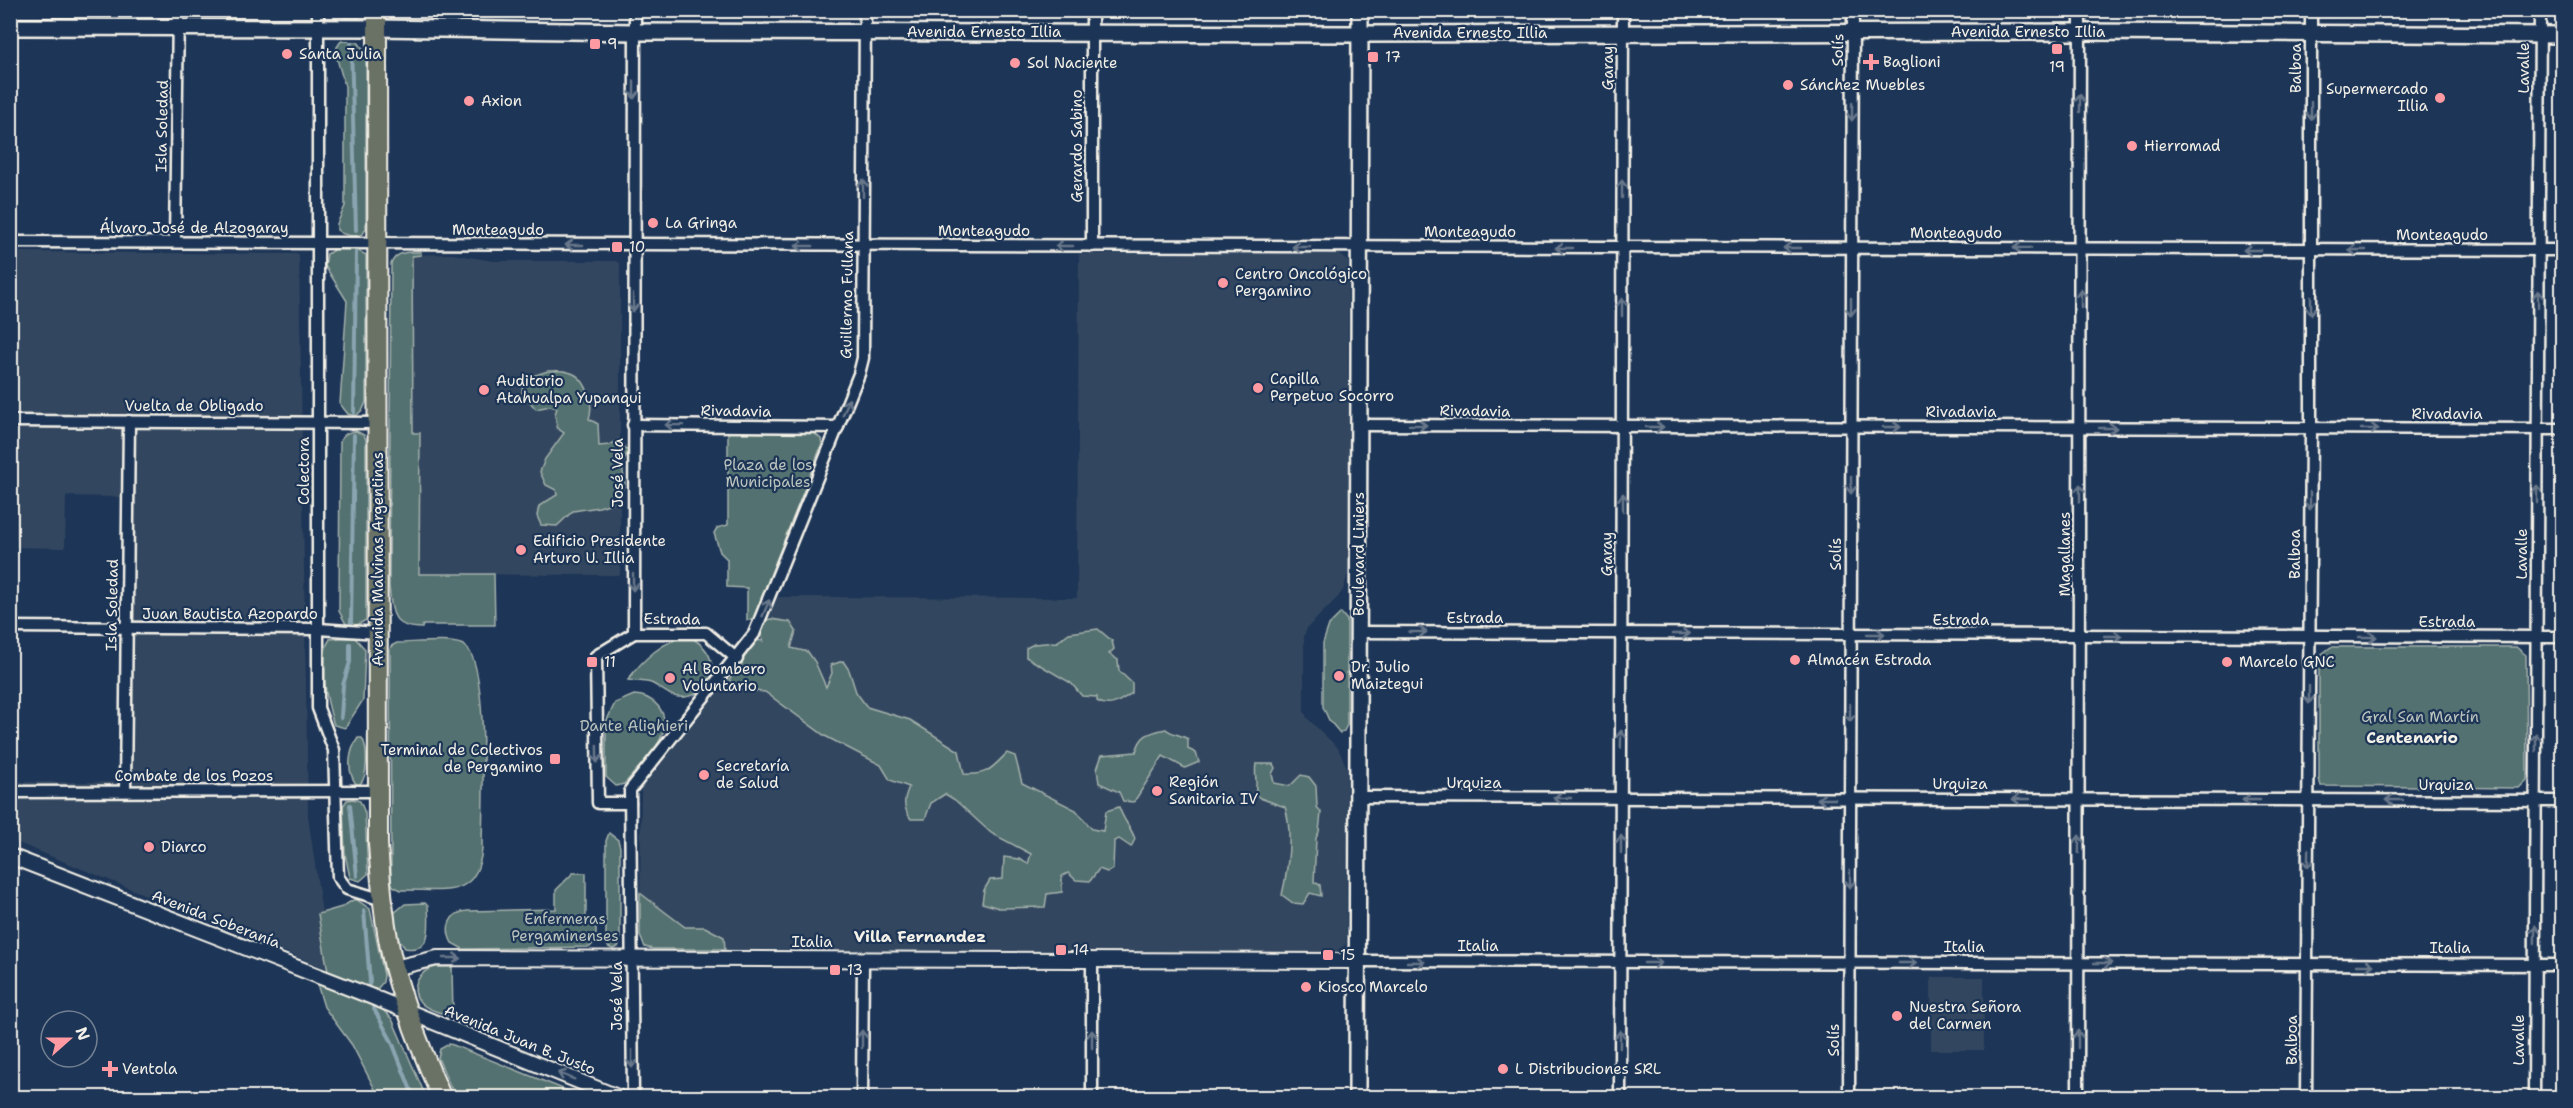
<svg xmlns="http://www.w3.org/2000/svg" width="2573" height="1108" font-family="'Shantell Sans',sans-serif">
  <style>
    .built { fill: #33465f }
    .green { fill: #537170; stroke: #a4b1ac; stroke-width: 1.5 }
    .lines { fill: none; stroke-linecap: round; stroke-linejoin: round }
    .stream { stroke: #8ba4b1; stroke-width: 4 }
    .minor-casing { stroke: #f4f1e8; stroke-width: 15 }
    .tertiary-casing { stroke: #f4f1e8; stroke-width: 18 }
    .secondary-casing { stroke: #f4f1e8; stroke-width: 20 }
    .primary-casing { stroke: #f4f1e8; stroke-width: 22 }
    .minor { stroke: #1d3557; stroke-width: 10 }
    .tertiary { stroke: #1d3557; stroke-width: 14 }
    .secondary { stroke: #1d3557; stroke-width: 15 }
    .primary { stroke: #6a7165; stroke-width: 18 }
    .oneway { stroke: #68778a }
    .poi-dot { fill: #ff9aa2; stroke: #1d3557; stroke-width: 2 }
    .labels { text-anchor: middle; stroke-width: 4.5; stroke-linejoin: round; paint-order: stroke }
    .street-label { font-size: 15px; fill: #f4f1e8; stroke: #1d3557 }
    .poi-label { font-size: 15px; fill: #f4f1e8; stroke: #1d3557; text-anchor: start }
    .park-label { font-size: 15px; fill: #bcc4be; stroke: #1d3557 }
    .neighbourhood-label { font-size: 16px; font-weight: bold; fill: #f4f1e8; stroke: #1d3557 }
  </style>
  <rect width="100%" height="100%" fill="#1d3557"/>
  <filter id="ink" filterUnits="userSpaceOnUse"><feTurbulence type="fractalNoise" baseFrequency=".0167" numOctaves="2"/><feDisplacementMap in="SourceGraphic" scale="12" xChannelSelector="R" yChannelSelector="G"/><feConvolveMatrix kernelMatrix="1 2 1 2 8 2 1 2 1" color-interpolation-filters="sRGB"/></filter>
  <g filter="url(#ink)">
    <g class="built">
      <path d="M11 252 299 254 308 816 330 970 11 840V782H119L121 497 66 496 65 548 11 547Z"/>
      <path d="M452 254 493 261H616L620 264V575L419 574 420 434 413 433 412 255Z"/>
      <path d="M1079 254H1340L1348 262V573L1343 590 1338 597 1307 628 1304 636V711L1307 718 1338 748 1347 768 1346 944 1336 952 653 949 645 947 640 936 641 789 758 642 778 597 1077 598Z"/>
      <rect x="1931" y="977" width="53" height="73"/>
    </g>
    <g class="green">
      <path d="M336 11H362V12L357 19 346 18Z"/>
      <path d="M341 41 358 42 366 53V228L363 234C355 237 344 236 337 230V224L345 206V86L337 59V47Z"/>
      <path d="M353 248 366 255V402L363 409 356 416 348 414 340 404 347 301 325 266 327 254 335 249Z"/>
      <path d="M421 252V255L412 256 413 433H420L419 574H494L495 625H423L422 628C391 628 392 612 389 586L391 264C396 251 408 252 421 252Z"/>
      <path d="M548 371C554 371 562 370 568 372 587 376 594 403 589 419L598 424 599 446 610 445 618 440 628 451 622 466 625 484 615 502 599 507 573 511 557 526 541 525 537 516 539 506 557 495 556 490 546 485 540 472 545 459 564 433 557 428 555 414 557 408 550 406 536 409 522 393 523 379Z"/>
      <path d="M356 431 364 435 366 440V620L357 625 346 624 339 611 340 442C344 434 347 432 356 431Z"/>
      <path d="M728 432 814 433 821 439 822 444 753 620H747V588L727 587V559L720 552 714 533 717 528 728 525Z"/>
      <path d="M1341 613 1347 620V725L1344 731 1340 733 1329 720 1323 707V643L1329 625Z"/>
      <path d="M771 619 790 622 796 631 791 648 808 652 815 662 826 687 832 673 831 665 843 661 849 670 856 692 867 707 910 720 959 751 964 774C987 776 992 768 1007 753L1015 756 1022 783 1076 810 1092 829 1103 831 1106 811 1119 807C1123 820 1131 827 1135 839L1131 847 1119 839 1114 841 1113 869 1107 872 1099 869 1090 881 1076 880 1068 873 1062 876V892L1047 894 1045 907 999 908 982 903 984 890 990 880 1003 879 1004 857 1019 859 1028 864 1031 854 991 833 955 800 945 794 931 803 925 819H911C903 808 903 800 909 787L890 780 881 765 825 736 765 692 738 689 729 680 754 640 763 641 761 631 766 620Z"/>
      <path d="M1098 629 1112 641 1114 649 1109 654 1118 660 1119 671 1132 683V693C1120 701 1110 709 1097 701V697L1082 696 1071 683 1026 657V648L1034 644 1057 642 1069 633Z"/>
      <path d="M689 637C720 650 721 691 685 697 670 699 663 688 651 683 643 681 635 681 628 680 641 661 665 638 689 637Z"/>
      <path d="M342 638H355L365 649 363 700 345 728 334 725C327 703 317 658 330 639Z"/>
      <path d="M397 643C413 643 454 638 465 646 490 663 482 814 482 849 477 901 442 889 401 890L393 886 391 881 390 650 391 646Z"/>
      <path d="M2331 647H2516L2526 655 2527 780 2519 788 2321 786 2319 779V656Z"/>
      <path d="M634 695C644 695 651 698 658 706 679 732 643 762 627 781L624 784 616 786 606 777V722L615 703Z"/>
      <path d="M1166 729C1173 735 1180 734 1188 739V749L1196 753 1199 762 1185 768 1163 756 1134 802 1123 801 1119 792 1099 783 1097 769 1102 755 1136 752C1141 734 1149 733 1166 729Z"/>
      <path d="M358 738H362C368 747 368 777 360 784H356C346 770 349 751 358 738Z"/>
      <path d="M1256 764H1273L1275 768 1272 774 1274 783 1290 786 1301 775 1309 777 1316 786 1317 807 1321 812 1319 832 1316 838 1314 882 1320 885 1321 896 1310 893 1303 904 1293 903 1282 895C1288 869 1293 832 1285 807L1260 798 1255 794C1258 783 1254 774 1256 764Z"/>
      <path d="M353 799 360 801 365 813 368 874 360 881 350 878 345 854 343 806 347 800Z"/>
      <path d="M609 833 618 840 620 847V942L618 947 613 949 608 947 606 941V841Z"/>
      <path d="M573 873H586V922H596V940L590 947 463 949 452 943C444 928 449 912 468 911L556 909V890Z"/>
      <path d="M640 893 685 927H705L724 937 725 949H653L645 947 640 936Z"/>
      <path d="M353 900H357L370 909 384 975 383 982 378 988 369 990 328 972 318 914 342 907Z"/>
      <path d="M405 904 425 903 428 906C429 925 433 953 405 948L397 937 394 913Z"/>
      <path d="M436 967H452L453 1017C444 1013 428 1011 421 1003 408 989 419 970 436 967Z"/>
      <path d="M317 984 382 1009 392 1019 426 1097H379L352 1045 324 1007Z"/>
      <path d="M449 1044 453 1045 576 1094 573 1098 455 1097 438 1058 440 1049Z"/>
    </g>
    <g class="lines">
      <g class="stream">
        <path d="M351 14V10"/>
        <path d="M351 44 356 230"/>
        <path d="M354 413 356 252"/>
        <path d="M351 623 354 435"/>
        <path d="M341 718 343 685 350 662V644"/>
        <path d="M350 805 357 876"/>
        <path d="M364 911 370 982 368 987"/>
        <path d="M374 1009 392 1042 414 1098"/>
        <path d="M10 1094 24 1097"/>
      </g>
      <g class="minor-casing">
        <g id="minor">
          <path d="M318 10V708L334 750 338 877 347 889 383 900"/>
          <path d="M10 242 2562 250"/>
          <path d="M175 242 178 10"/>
          <path d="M1092 246V10"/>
          <path d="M10 421 378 423"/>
          <path d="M633 425 838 427"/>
          <path d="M1359 425 2562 429"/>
          <path d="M10 627 318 629 378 633"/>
          <path d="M1359 632 2562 637"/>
          <path d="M634 633 635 10"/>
          <path d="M634 633H706L737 659"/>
          <path d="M125 791 129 421"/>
          <path d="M10 792 377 791"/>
          <path d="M1358 797 2562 801"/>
          <path d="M630 803H598L596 656 634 633"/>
          <path d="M1357 961 2562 965"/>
          <path d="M633 1098 630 790 754 634 859 374 863 358 865 10"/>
          <path d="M862 1098 863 959"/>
          <path d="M1092 1098V960"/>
          <path d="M1620 1098 1623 10"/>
          <path d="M1849 1098 1853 10"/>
          <path d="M2078 1098 2080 10"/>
          <path d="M2306 1098 2311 429V10"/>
          <path d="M2534 1098 2540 10"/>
        </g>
      </g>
      <g class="tertiary-casing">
        <g id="tertiary">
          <path d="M10 856 370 996 620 1098"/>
          <path d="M394 968 437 958 1357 961"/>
        </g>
      </g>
      <g class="secondary-casing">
        <g id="secondary">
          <path d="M10 27 377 28 635 32 1361 34 2080 32 2562 35"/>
          <path d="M1357 1098 1360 10"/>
        </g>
      </g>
      <g class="primary-casing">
        <path id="primary" d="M377 10 378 844C381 885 384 927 394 967 406 1012 423 1055 442 1098"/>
      </g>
      <use href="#minor" class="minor"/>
      <use href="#tertiary" class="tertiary"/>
      <use href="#secondary" class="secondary"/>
      <use href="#primary" class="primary"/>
    </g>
    <defs><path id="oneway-shaft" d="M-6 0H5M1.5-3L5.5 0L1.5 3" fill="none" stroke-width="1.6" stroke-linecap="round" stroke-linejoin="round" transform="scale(1.5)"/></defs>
    <g class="oneway">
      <use href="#oneway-shaft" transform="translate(634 90) rotate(90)"/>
      <use href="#oneway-shaft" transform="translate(2080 103) rotate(-90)"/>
      <use href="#oneway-shaft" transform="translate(2311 111) rotate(90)"/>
      <use href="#oneway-shaft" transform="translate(1852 112) rotate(91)"/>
      <use href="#oneway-shaft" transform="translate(863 188) rotate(-90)"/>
      <use href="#oneway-shaft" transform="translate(1622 189) rotate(-90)"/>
      <use href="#oneway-shaft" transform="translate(574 245) rotate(180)"/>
      <use href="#oneway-shaft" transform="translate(804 246) rotate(-180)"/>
      <use href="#oneway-shaft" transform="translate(1064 246) rotate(180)"/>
      <use href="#oneway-shaft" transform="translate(1301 247) rotate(-180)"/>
      <use href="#oneway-shaft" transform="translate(1564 248) rotate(-180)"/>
      <use href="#oneway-shaft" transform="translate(1792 248) rotate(-180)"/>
      <use href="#oneway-shaft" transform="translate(2022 248) rotate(-180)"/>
      <use href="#oneway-shaft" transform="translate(2252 250) rotate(-180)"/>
      <use href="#oneway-shaft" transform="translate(2357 250) rotate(180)"/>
      <use href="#oneway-shaft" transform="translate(2081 298) rotate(-90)"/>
      <use href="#oneway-shaft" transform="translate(2538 299) rotate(-90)"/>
      <use href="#oneway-shaft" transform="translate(633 303) rotate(90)"/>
      <use href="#oneway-shaft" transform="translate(2311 306) rotate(90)"/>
      <use href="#oneway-shaft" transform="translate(1622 307) rotate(-90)"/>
      <use href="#oneway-shaft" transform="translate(1851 307) rotate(90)"/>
      <use href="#oneway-shaft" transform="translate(846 407) rotate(-68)"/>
      <use href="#oneway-shaft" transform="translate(674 425) rotate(-179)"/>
      <use href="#oneway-shaft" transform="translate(1418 425) rotate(1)"/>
      <use href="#oneway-shaft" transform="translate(1655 427)"/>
      <use href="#oneway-shaft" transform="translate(1892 427)"/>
      <use href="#oneway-shaft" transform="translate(2108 428)"/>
      <use href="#oneway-shaft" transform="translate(2370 429)"/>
      <use href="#oneway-shaft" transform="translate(1851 485) rotate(90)"/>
      <use href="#oneway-shaft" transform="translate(2080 493) rotate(-90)"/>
      <use href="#oneway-shaft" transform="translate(2537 494) rotate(-90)"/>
      <use href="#oneway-shaft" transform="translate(2310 501) rotate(90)"/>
      <use href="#oneway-shaft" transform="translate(1623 502) rotate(-90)"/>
      <use href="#oneway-shaft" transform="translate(633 582) rotate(90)"/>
      <use href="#oneway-shaft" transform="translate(766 608) rotate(-67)"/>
      <use href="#oneway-shaft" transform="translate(1418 632)"/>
      <use href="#oneway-shaft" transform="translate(1681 634)"/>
      <use href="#oneway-shaft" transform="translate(1876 634)"/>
      <use href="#oneway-shaft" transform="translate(2113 636)"/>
      <use href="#oneway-shaft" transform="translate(2368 637)"/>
      <use href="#oneway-shaft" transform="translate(2309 695) rotate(90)"/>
      <use href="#oneway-shaft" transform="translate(1850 713) rotate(90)"/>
      <use href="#oneway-shaft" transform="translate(1621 739) rotate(-89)"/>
      <use href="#oneway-shaft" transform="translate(2536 742) rotate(-90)"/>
      <use href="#oneway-shaft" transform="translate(597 754) rotate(89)"/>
      <use href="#oneway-shaft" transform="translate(1562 798) rotate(-180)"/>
      <use href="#oneway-shaft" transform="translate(1826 799) rotate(-180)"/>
      <use href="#oneway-shaft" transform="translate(2021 799) rotate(180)"/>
      <use href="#oneway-shaft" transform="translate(2251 800) rotate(-180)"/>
      <use href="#oneway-shaft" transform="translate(2394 800) rotate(-180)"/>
      <use href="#oneway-shaft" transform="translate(1621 844) rotate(-90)"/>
      <use href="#oneway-shaft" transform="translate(2079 844) rotate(-89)"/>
      <use href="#oneway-shaft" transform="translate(2308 859) rotate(91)"/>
      <use href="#oneway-shaft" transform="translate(1850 879) rotate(90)"/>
      <use href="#oneway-shaft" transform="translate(2535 934) rotate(-89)"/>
      <use href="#oneway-shaft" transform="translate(452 958)"/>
      <use href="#oneway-shaft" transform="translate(1416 962)"/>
      <use href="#oneway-shaft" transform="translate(1653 963)"/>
      <use href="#oneway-shaft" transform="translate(1908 963)"/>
      <use href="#oneway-shaft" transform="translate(2103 963)"/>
      <use href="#oneway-shaft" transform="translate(2365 965)"/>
      <use href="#oneway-shaft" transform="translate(862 1039) rotate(-90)"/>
      <use href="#oneway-shaft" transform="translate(1092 1039) rotate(-90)"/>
      <use href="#oneway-shaft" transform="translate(1620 1039) rotate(-89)"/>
      <use href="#oneway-shaft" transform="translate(2078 1039) rotate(-90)"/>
      <use href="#oneway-shaft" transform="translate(632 1059) rotate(90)"/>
      <use href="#oneway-shaft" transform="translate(566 1076) rotate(-158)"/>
    </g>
  </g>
  <g class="poi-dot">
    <rect x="589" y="38" width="12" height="12" rx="3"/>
    <rect x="2051" y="43" width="12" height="12" rx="3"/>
    <circle cx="287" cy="54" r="6"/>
    <rect x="1367" y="51" width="12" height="12" rx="3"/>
    <path d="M1868 53h6v6h6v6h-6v6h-6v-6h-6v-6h6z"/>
    <circle cx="1015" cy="63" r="6"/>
    <circle cx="1788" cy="85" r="6"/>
    <circle cx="2440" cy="98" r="6"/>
    <circle cx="469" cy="101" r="6"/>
    <circle cx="2132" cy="146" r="6"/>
    <circle cx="653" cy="223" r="6"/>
    <rect x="611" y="241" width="12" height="12" rx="3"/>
    <circle cx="1223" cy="283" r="6"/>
    <circle cx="1258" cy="388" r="6"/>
    <circle cx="484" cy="390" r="6"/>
    <circle cx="521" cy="550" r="6"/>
    <circle cx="1795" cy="660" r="6"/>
    <rect x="586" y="656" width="12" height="12" rx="3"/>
    <circle cx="2227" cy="662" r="6"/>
    <circle cx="1339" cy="676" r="6"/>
    <circle cx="670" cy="678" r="6"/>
    <rect x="549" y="753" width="12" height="12" rx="3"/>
    <circle cx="704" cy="775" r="6"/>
    <circle cx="1157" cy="791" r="6"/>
    <circle cx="149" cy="847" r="6"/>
    <rect x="1055" y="944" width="12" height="12" rx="3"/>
    <rect x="1322" y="949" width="12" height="12" rx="3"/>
    <rect x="829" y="964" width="12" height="12" rx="3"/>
    <circle cx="1306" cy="987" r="6"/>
    <circle cx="1897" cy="1016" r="6"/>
    <path d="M107 1060h6v6h6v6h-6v6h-6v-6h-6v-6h6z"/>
    <circle cx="1503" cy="1069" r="6"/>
  </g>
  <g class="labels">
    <g class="street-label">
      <text x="984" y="37">Avenida Ernesto Illia</text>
      <text x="2028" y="37">Avenida Ernesto Illia</text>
      <text x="1470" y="38">Avenida Ernesto Illia</text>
      <text transform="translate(1838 50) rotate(-89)" y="5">Solís</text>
      <text transform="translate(1608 68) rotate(-90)" y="5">Garay</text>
      <text transform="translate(2296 68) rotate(-90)" y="5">Balboa</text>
      <text transform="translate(2524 68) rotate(-90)" y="5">Lavalle</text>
      <text transform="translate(162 126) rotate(-89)" y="5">Isla Soledad</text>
      <text transform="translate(1077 146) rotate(-90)" y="5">Gerardo Sabino</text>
      <text x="194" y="233">Álvaro José de Alzogaray</text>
      <text x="498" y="235">Monteagudo</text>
      <text x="984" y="236">Monteagudo</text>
      <text x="1470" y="237">Monteagudo</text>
      <text x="1956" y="238">Monteagudo</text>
      <text x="2442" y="240">Monteagudo</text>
      <text transform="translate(847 295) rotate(-89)" y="5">Guillermo Fullana</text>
      <text x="194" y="411">Vuelta de Obligado</text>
      <text transform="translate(736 411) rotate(1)" y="5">Rivadavia</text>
      <text transform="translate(1475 411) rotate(1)" y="5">Rivadavia</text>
      <text x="1961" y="417">Rivadavia</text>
      <text x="2447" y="419">Rivadavia</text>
      <text transform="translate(304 471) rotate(-90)" y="5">Colectora</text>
      <text transform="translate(618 473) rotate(-90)" y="5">José Vela</text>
      <text transform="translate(1359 554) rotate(-90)" y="5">Boulevard Liniers</text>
      <text transform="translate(1607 554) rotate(-90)" y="5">Garay</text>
      <text transform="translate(1836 554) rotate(-90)" y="5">Solís</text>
      <text transform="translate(2065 554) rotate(-90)" y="5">Magallanes</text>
      <text transform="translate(2295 554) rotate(-90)" y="5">Balboa</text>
      <text transform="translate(2522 554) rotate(-90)" y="5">Lavalle</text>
      <text transform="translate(378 559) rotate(-90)" y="5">Avenida Malvinas Argentinas</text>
      <text transform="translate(112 605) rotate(-89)" y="5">Isla Soledad</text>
      <text x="230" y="619">Juan Bautista Azopardo</text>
      <text x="1475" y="623">Estrada</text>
      <text transform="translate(672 619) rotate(1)" y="5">Estrada</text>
      <text x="1961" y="625">Estrada</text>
      <text x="2447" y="627">Estrada</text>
      <text x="194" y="781">Combate de los Pozos</text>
      <text x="1474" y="788">Urquiza</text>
      <text x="1960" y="789">Urquiza</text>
      <text x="2446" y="790">Urquiza</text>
      <text transform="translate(216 919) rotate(21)" y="5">Avenida Soberanía</text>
      <text x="812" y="947">Italia</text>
      <text x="1478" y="951">Italia</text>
      <text x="1964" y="952">Italia</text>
      <text x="2450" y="953">Italia</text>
      <text transform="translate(617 996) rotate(-90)" y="5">José Vela</text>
      <text transform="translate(520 1040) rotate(22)" y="5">Avenida Juan B. Justo</text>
      <text transform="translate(1834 1040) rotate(-90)" y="5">Solís</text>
      <text transform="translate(2292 1040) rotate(-90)" y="5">Balboa</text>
      <text transform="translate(2519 1040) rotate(-90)" y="5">Lavalle</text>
    </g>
    <g class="poi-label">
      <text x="607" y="49">9</text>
      <text x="299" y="59">Santa Julia</text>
      <text x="1385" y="62">17</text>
      <text x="1883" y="67">Baglioni</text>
      <text x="1027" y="68">Sol Naciente</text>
      <text x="2057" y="72" text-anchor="middle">19</text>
      <text x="1800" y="90">Sánchez Muebles</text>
      <text x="2428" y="94" text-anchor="end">Supermercado<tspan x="2428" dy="17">Illia</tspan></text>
      <text x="481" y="106">Axion</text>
      <text x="2144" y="151">Hierromad</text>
      <text x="665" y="228">La Gringa</text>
      <text x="629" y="252">10</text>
      <text x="1235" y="279">Centro Oncológico<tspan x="1235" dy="17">Pergamino</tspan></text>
      <text x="1270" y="384">Capilla<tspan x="1270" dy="17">Perpetuo Socorro</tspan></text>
      <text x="496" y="386">Auditorio<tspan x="496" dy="17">Atahualpa Yupanqui</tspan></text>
      <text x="533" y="546">Edificio Presidente<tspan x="533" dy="17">Arturo U. Illia</tspan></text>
      <text x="1807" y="665">Almacén Estrada</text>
      <text x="604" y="667">11</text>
      <text x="2239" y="667">Marcelo GNC</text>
      <text x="1351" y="672">Dr. Julio<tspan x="1351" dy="17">Maiztegui</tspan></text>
      <text x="682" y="674">Al Bombero<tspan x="682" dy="17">Voluntario</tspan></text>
      <text x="543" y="755" text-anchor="end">Terminal de Colectivos<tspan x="543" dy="17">de Pergamino</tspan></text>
      <text x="716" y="771">Secretaría<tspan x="716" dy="17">de Salud</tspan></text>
      <text x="1169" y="787">Región<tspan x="1169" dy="17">Sanitaria IV</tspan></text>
      <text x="161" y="852">Diarco</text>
      <text x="1073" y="955">14</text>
      <text x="1340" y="960">15</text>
      <text x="847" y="975">13</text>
      <text x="1318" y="992">Kiosco Marcelo</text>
      <text x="1909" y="1012">Nuestra Señora<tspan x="1909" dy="17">del Carmen</tspan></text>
      <text x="122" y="1074">Ventola</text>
      <text x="1515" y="1074">L Distribuciones SRL</text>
    </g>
    <g class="park-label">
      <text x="768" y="470">Plaza de los<tspan x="768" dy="17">Municipales</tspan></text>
      <text x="2420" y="722">Gral San Martín</text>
      <text x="634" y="731">Dante Alighieri</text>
      <text x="565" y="924">Enfermeras<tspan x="565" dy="17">Pergaminenses</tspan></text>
    </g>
    <g class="neighbourhood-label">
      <text x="2412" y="743">Centenario</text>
      <text x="920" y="942">Villa Fernandez</text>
    </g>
  </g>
  <rect width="2573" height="1108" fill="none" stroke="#1d3557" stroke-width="36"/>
  <rect x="18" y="18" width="2537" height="1072" fill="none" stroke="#f4f1e8" stroke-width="2" filter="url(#ink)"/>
  <g transform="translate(69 1039) rotate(69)"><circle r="28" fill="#1d3557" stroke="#738091" stroke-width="1.5"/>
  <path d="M0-4.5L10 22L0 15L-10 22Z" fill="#ff9aa2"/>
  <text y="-9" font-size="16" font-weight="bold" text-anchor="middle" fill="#f4f1e8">N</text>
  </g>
</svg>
